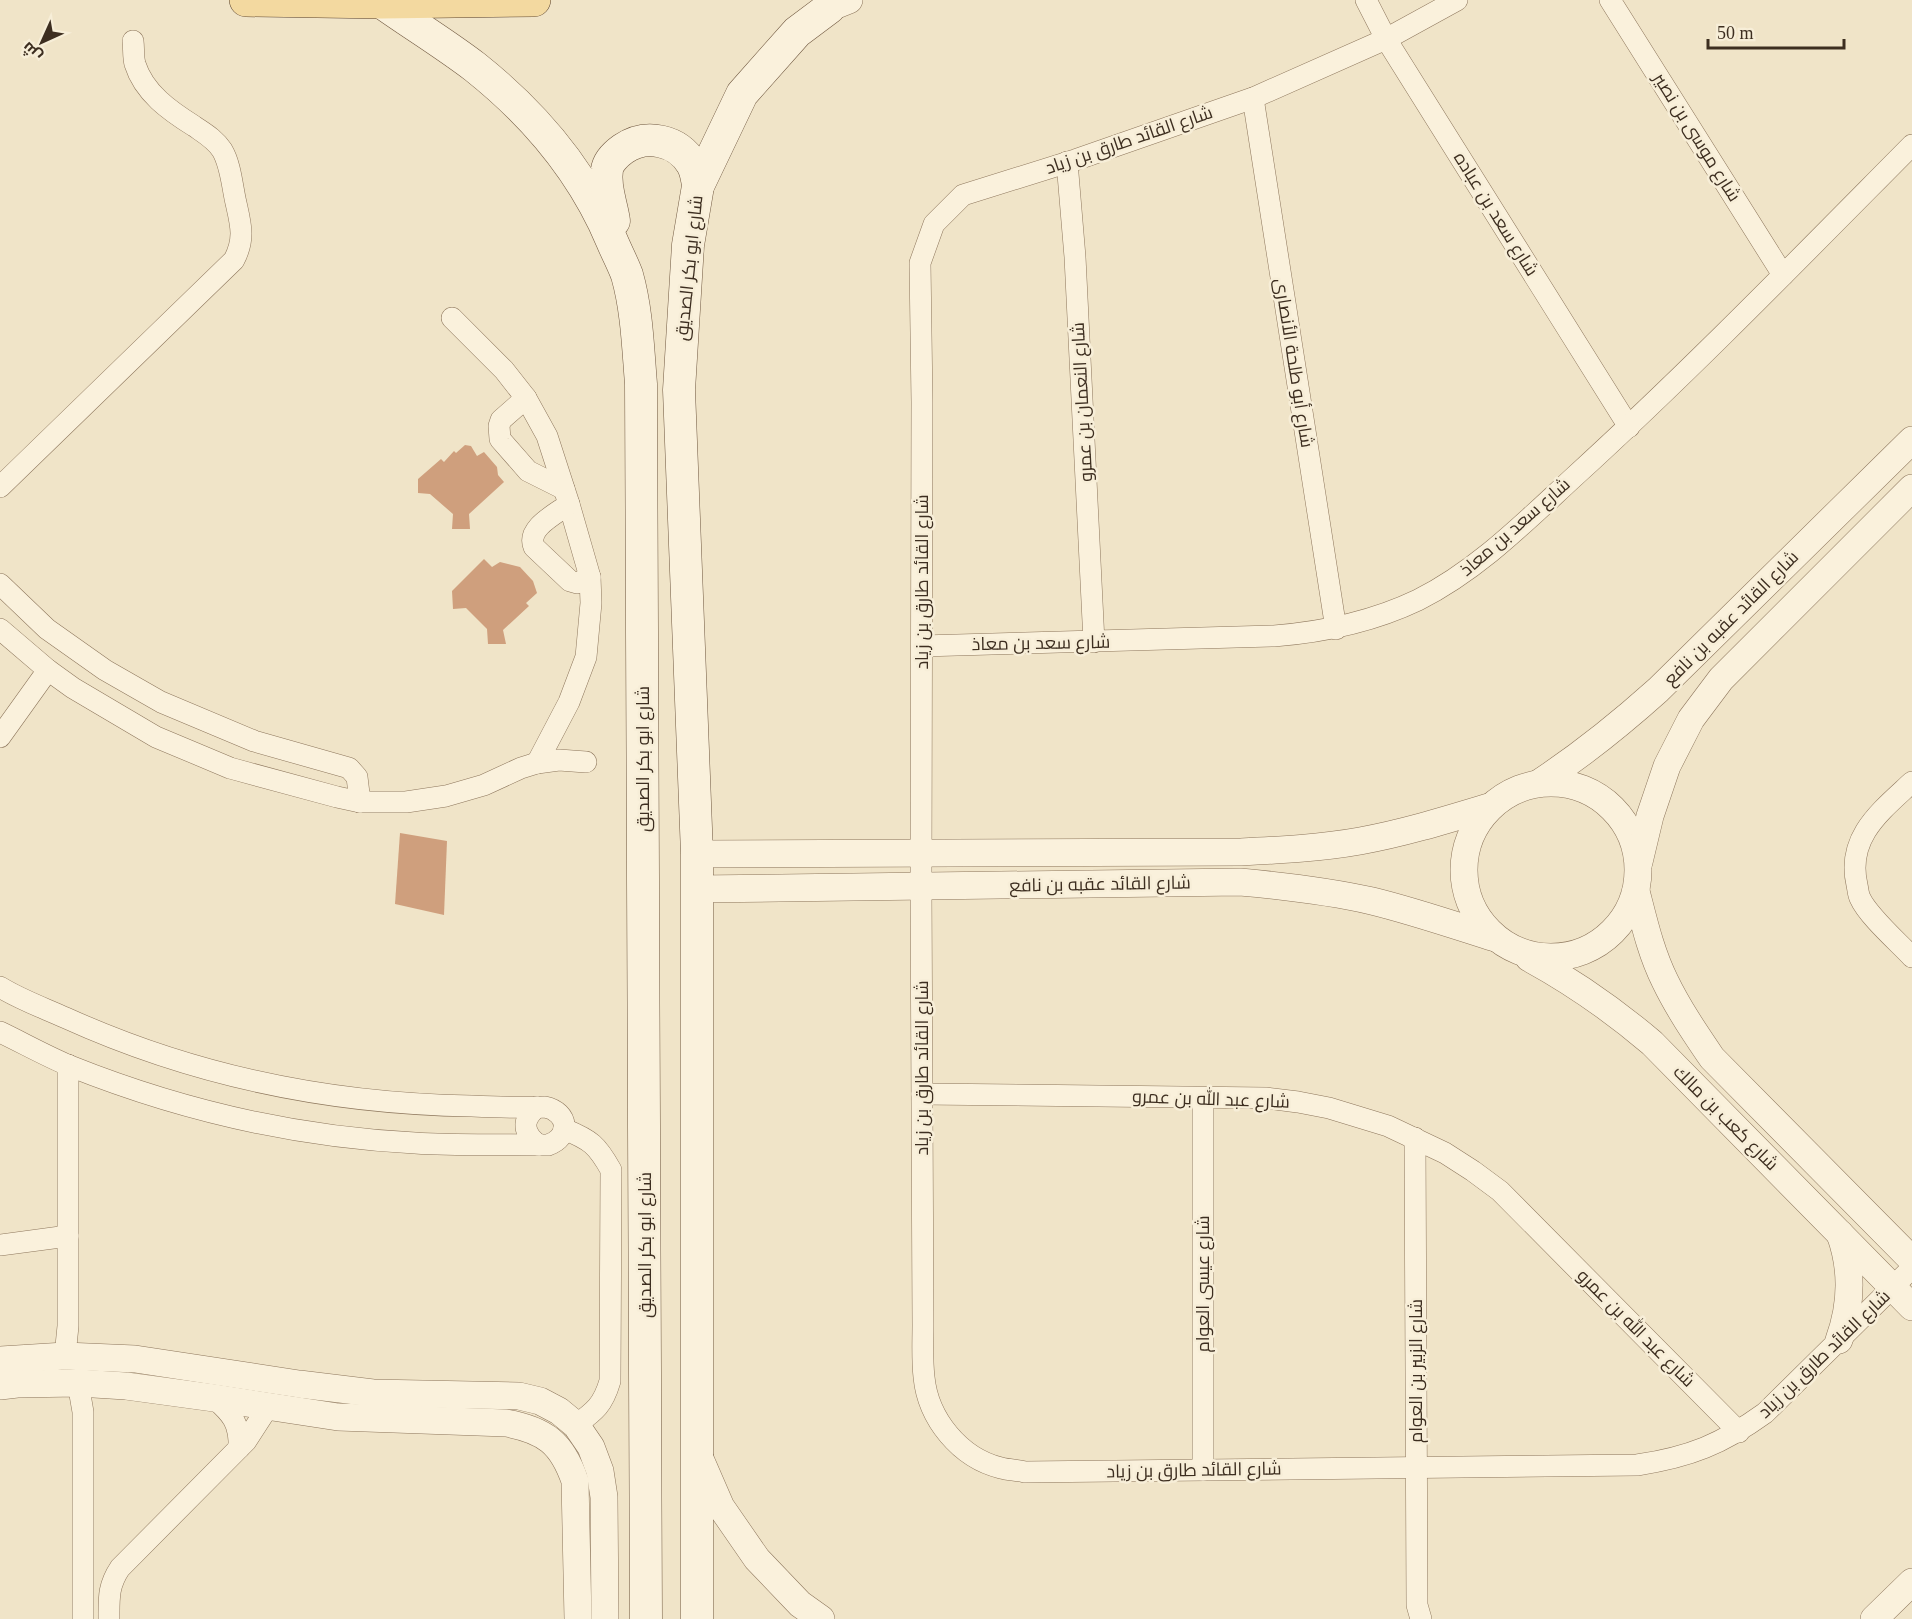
<svg xmlns="http://www.w3.org/2000/svg" width="1912" height="1619" font-family="'Times New Roman',Cairo,serif">
  <style>
    .building { fill: #cf9f7d }
    .lines { fill: none; stroke-linecap: round; stroke-linejoin: round }
    .minor-casing { stroke: #8d765c; stroke-width: 22 }
    .tertiary-casing { stroke: #8d765c; stroke-width: 28 }
    .secondary-casing { stroke: #6f573f; stroke-width: 33 }
    .primary-casing { stroke: #5b4430; stroke-width: 34 }
    .minor { stroke: #faf1dc; stroke-width: 21 }
    .tertiary { stroke: #faf1dc; stroke-width: 27 }
    .secondary { stroke: #faf1dc; stroke-width: 32 }
    .primary { stroke: #f3d9a0; stroke-width: 33 }
    .labels { text-anchor: middle; stroke-width: 5; stroke-linejoin: round; paint-order: stroke }
    .street-label { font-size: 18px; fill: #3d2e20; stroke: #f7eed8 }
  </style>
  <rect width="100%" height="100%" fill="#f0e4c8"/>
  <g class="building">
    <path d="M465 445 471 446 477 456 484 452 497 467 498 475 504 482 469 514 470 529H452L453 514 430 494 418 493V479L441 459 444 462 454 451 456 453Z"/>
    <path d="M484 559 492 567 500 562 520 567 533 581 537 593 526 603 529 606 503 630 506 644H488L487 629 466 608 453 609 452 591Z"/>
    <path d="M400 833 447 841 444 915 395 904Z"/>
  </g>
  <g class="lines">
    <g class="minor-casing">
      <g id="minor">
        <path d="M1366 0 1386 39 1629 427"/>
        <path d="M1457 0 1386 39 1253 98 1075 160 963 195 934 224 920 263 922 402 921 886 923 1325C923 1343 922 1360 924 1377 928 1419 960 1458 1001 1468 1009 1470 1017 1470 1025 1472L1637 1465C1690 1457 1722 1444 1765 1413L1912 1268"/>
        <path d="M1610 0 1783 275"/>
        <path d="M1253 98 1336 629"/>
        <path d="M1067 162 1075 257 1094 642"/>
        <path d="M452 318 504 370 526 398 547 436 569 504 590 577 591 603 586 657 569 702 537 763"/>
        <path d="M526 398 501 420 499 426 500 439 528 471 564 489"/>
        <path d="M0 487 234 260C245 239 241 225 236 203 232 186 231 165 222 150 215 139 204 133 194 126 170 111 144 93 135 64 133 57 134 49 133 41"/>
        <path d="M569 504C556 514 526 528 534 547L570 581 577 583 590 577"/>
        <path d="M0 584 47 629 105 670 161 702 254 741 349 768 357 777 360 802"/>
        <path d="M0 629 48 670 73 688 156 737 230 768 337 797 360 802H406L446 796 484 785 521 768 537 763 559 760 586 762"/>
        <path d="M922 646 1274 636C1324 632 1372 622 1418 600 1478 570 1526 521 1575 476 1691 370 1801 257 1912 145"/>
        <path d="M0 737 48 670"/>
        <path d="M1912 782C1881 811 1846 837 1857 885 1858 889 1858 894 1860 898 1868 916 1898 942 1912 957"/>
        <path d="M0 987C21 1000 44 1008 66 1018 194 1076 332 1104 472 1106 496 1107 521 1108 545 1107 569 1112 571 1137 548 1145 504 1144 459 1146 415 1143 297 1137 180 1110 70 1066 46 1056 23 1043 0 1032"/>
        <path d="M922 1094 1266 1098 1298 1102 1329 1108 1388 1126 1445 1153 1473 1171 1500 1191 1739 1432"/>
        <path d="M537 1107C521 1120 523 1134 539 1145"/>
        <path d="M564 1129C591 1140 597 1145 611 1170L610 1381C603 1405 595 1411 576 1425"/>
        <path d="M1415 1138 1417 1605 1421 1619"/>
        <path d="M0 1245 68 1236"/>
        <path d="M65 1356 68 1326V1065"/>
        <path d="M78 1383 83 1412V1619"/>
        <path d="M214 1398C232 1414 240 1423 239 1448"/>
        <path d="M1203 1470V1098"/>
        <path d="M109 1619C109 1598 108 1586 120 1568L246 1441 268 1407"/>
      </g>
    </g>
    <g class="tertiary-casing">
      <g id="tertiary">
        <path d="M829 8 849 0"/>
        <circle cx="1551" cy="870" r="87"/>
        <path d="M1539 783C1583 754 1619 725 1658 690L1912 440"/>
        <path d="M697 854 1241 852C1281 850 1321 848 1360 841 1404 833 1446 820 1489 807"/>
        <path d="M1639 862 1650 816 1667 766 1691 719 1721 679 1912 488"/>
        <path d="M697 889 1240 882C1284 886 1328 891 1372 901 1413 911 1454 925 1495 938"/>
        <path d="M1636 891C1644 922 1651 953 1665 981 1678 1008 1695 1033 1712 1058L1912 1260"/>
        <path d="M1529 958C1575 983 1612 1009 1652 1043L1912 1307"/>
        <path d="M1839 1340C1852 1304 1853 1270 1840 1234"/>
        <path d="M0 1360 65 1356 135 1359 299 1384 373 1393 519 1396 540 1401 559 1411 576 1425 591 1447 600 1471 604 1497 605 1619"/>
        <path d="M0 1386 17 1384 78 1383 126 1386 214 1398 338 1417 506 1423C545 1430 562 1443 575 1481L578 1619"/>
        <path d="M698 1454 721 1507 757 1559 800 1604 821 1619"/>
        <path d="M1874 1619 1912 1582"/>
      </g>
    </g>
    <g class="secondary-casing">
      <g id="secondary">
        <path d="M381 2C412 24 445 44 475 67 534 114 583 172 612 241 617 253 623 264 627 275 637 310 638 348 641 384L646 1619"/>
        <path d="M614 221C612 205 604 187 607 170 608 162 616 154 623 149 646 133 678 140 692 164 696 171 697 178 698 186"/>
        <path d="M697 1619V854L679 390 688 245 698 186 742 94 797 32 829 8"/>
      </g>
    </g>
    <g class="primary-casing">
      <path id="primary" d="M246 0 381 2 534 0"/>
    </g>
    <use href="#minor" class="minor"/>
    <use href="#tertiary" class="tertiary"/>
    <use href="#secondary" class="secondary"/>
    <use href="#primary" class="primary"/>
  </g>
  <g class="labels">
    <g class="street-label">
      <text transform="translate(1697 137) rotate(58)" y="6">شارع موسى بن نصير</text>
      <text transform="translate(1129 140) rotate(-19)" y="6">شارع القائد طارق بن زياد</text>
      <text transform="translate(1496 214) rotate(58)" y="6">شارع سعد بن عباده</text>
      <text transform="translate(689 268) rotate(-84)" y="6">شارع ابو بكر الصديق</text>
      <text transform="translate(1294 363) rotate(81)" y="6">شارع أبو طلحة الأنصارى</text>
      <text transform="translate(1082 402) rotate(-93)" y="6">شارع النعمان بن عمرو</text>
      <text transform="translate(1515 527) rotate(-41)" y="6">شارع سعد بن معاذ</text>
      <text transform="translate(922 582) rotate(-90)" y="6">شارع القائد طارق بن زياد</text>
      <text transform="translate(1731 618) rotate(-45)" y="6">شارع القائد عقبه بن نافع</text>
      <text transform="translate(1041 643) rotate(-1)" y="6">شارع سعد بن معاذ</text>
      <text transform="translate(643 759) rotate(-90)" y="6">شارع ابو بكر الصديق</text>
      <text transform="translate(1100 884) rotate(-1)" y="6">شارع القائد عقبه بن نافع</text>
      <text transform="translate(922 1068) rotate(-90)" y="6">شارع القائد طارق بن زياد</text>
      <text transform="translate(1211 1099) rotate(2)" y="6">شارع عبد الله بن عمرو</text>
      <text transform="translate(1726 1118) rotate(45)" y="6">شارع كعب بن مالك</text>
      <text transform="translate(645 1245) rotate(-90)" y="6">شارع ابو بكر الصديق</text>
      <text transform="translate(1203 1284) rotate(-90)" y="6">شارع عيسى العوام</text>
      <text transform="translate(1636 1328) rotate(45)" y="6">شارع عبد الله بن عمرو</text>
      <text transform="translate(1824 1354) rotate(-44)" y="6">شارع القائد طارق بن زياد</text>
      <text transform="translate(1416 1371) rotate(-90)" y="6">شارع الزبير بن العوام</text>
      <text transform="translate(1194 1470) rotate(-1)" y="6">شارع القائد طارق بن زياد</text>
    </g>
  </g>
  <g transform="translate(42 42) rotate(225)" stroke="#f7eed8" stroke-width="4.5" paint-order="stroke">
  <path d="M0-4.5L10 22L0 15L-10 22Z" fill="#3d2e20"/>
  <text y="-9" font-size="16" font-weight="bold" text-anchor="middle" fill="#3d2e20">ش</text>
  </g>
  <path d="M1708 39v9h136v-9" fill="none" stroke="#3d2e20" stroke-width="3"/>
  <text x="1717" y="39" font-size="18" fill="#3d2e20" stroke="#f7eed8" stroke-width="4.5" paint-order="stroke">50 m</text>
</svg>
